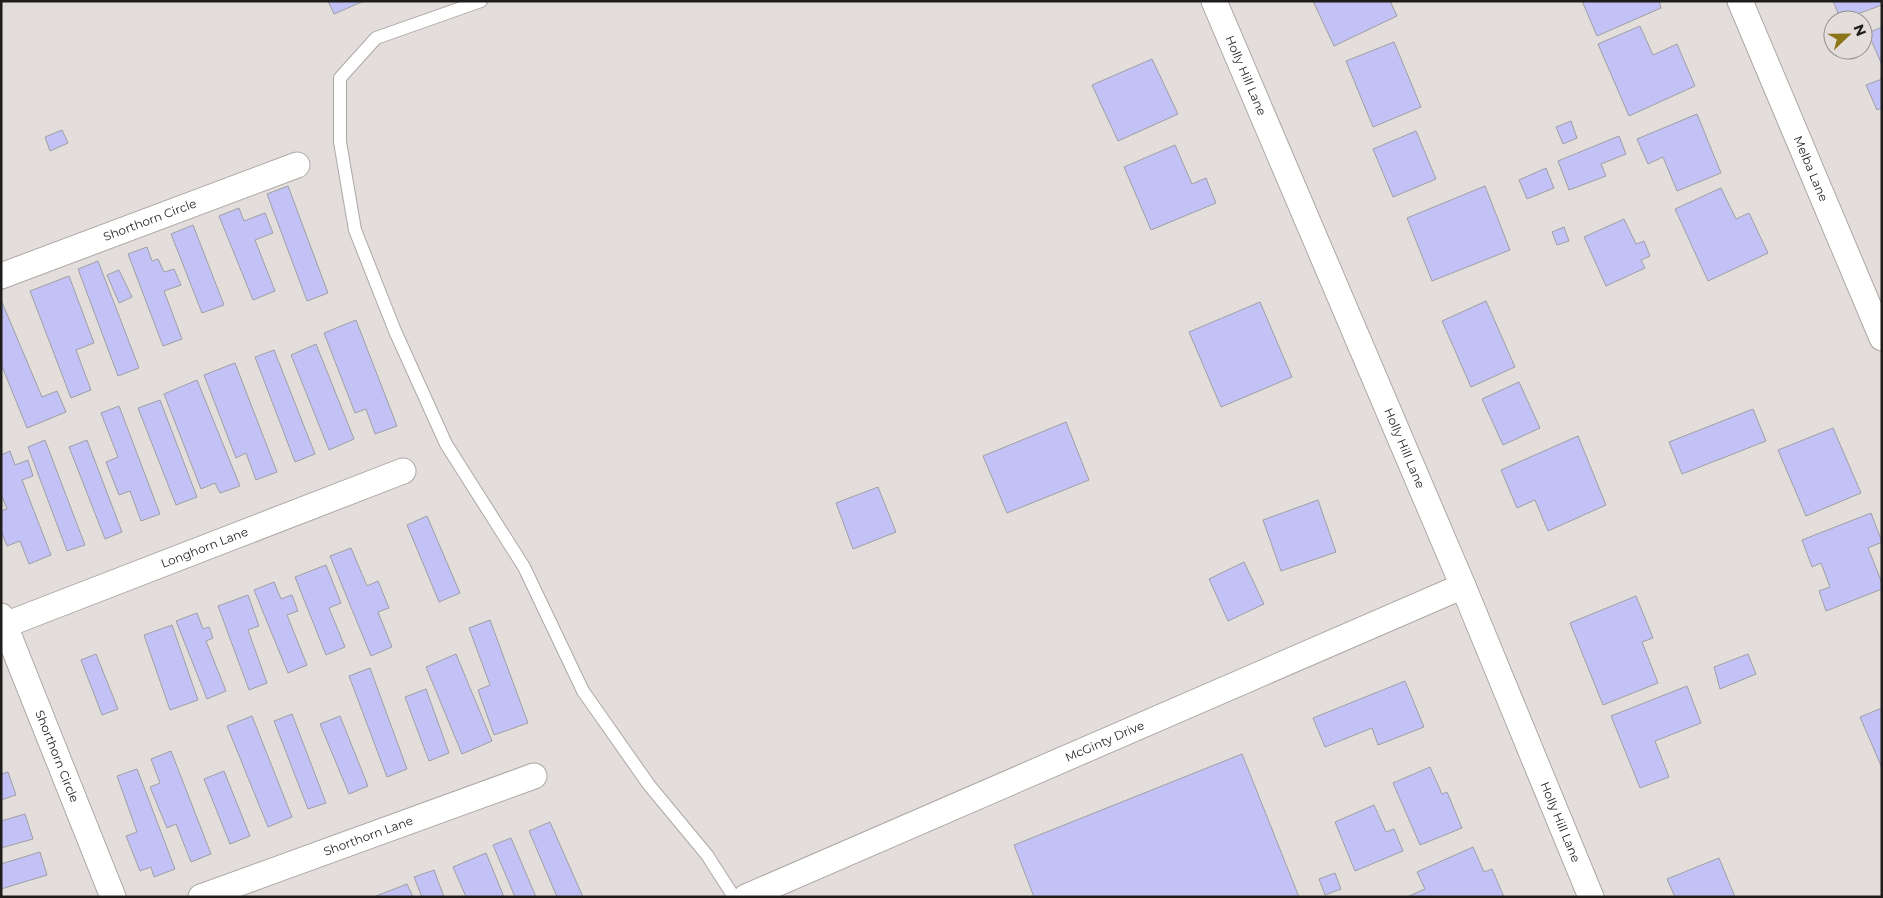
<svg xmlns="http://www.w3.org/2000/svg" width="1883" height="898" font-family="Montserrat,sans-serif">
  <style>
    .building { fill: #c2c2f6; stroke: #9f9fa3 }
    .lines { fill: none; stroke-linecap: round; stroke-linejoin: round }
    .lane-casing { stroke: #ada8a6; stroke-width: 14 }
    .street-casing { stroke: #ada8a6; stroke-width: 27 }
    .lane { stroke: #fff; stroke-width: 12 }
    .street { stroke: #fff; stroke-width: 25 }
    .labels { text-anchor: middle; stroke-width: 4.5; stroke-linejoin: round; paint-order: stroke }
    .street-label { font-size: 12px; fill: #1f1d1c; stroke: #e3dedb }
  </style>
  <rect width="100%" height="100%" fill="#e3dedb"/>
  <g class="building">
    <path d="M328 1H364L334 14Z"/>
    <path d="M1313 1H1390L1397 16 1334 46Z"/>
    <path d="M1582 1H1659L1661 8 1597 36Z"/>
    <path d="M1833 1H1882V5L1841 20Z"/>
    <path d="M1640 26 1653 55 1677 44 1695 86 1629 116 1598 44Z"/>
    <path d="M1882 27V65L1868 33Z"/>
    <path d="M1394 42 1421 107 1373 127 1346 61Z"/>
    <path d="M1152 59 1178 114 1118 141 1092 85Z"/>
    <path d="M1882 79V108L1877 110 1866 85Z"/>
    <path d="M1697 114 1721 173 1677 191 1663 157 1648 164 1637 139Z"/>
    <path d="M1571 121 1577 138 1563 144 1556 127Z"/>
    <path d="M62 130 68 143 50 151 45 137Z"/>
    <path d="M1416 131 1436 179 1393 197 1373 149Z"/>
    <path d="M1619 136 1626 154 1601 164 1606 176 1569 190 1558 161Z"/>
    <path d="M1175 145 1192 184 1206 178 1216 203 1151 230 1124 167Z"/>
    <path d="M1546 168 1554 188 1527 199 1519 180Z"/>
    <path d="M288 186 328 293 307 301 267 194Z"/>
    <path d="M1485 186 1510 250 1432 281 1407 218Z"/>
    <path d="M1721 188 1736 219 1749 213 1768 253 1708 281 1675 209Z"/>
    <path d="M239 208 244 221 265 213 273 233 255 240 275 291 253 300 219 216Z"/>
    <path d="M1624 219 1636 244 1644 241 1650 256 1641 260 1645 268 1606 286 1584 237Z"/>
    <path d="M193 225 224 305 202 313 171 234Z"/>
    <path d="M1564 227 1569 241 1557 245 1552 232Z"/>
    <path d="M147 247 152 261 158 259 164 272 174 269 181 285 164 291 182 339 163 346 128 254Z"/>
    <path d="M98 261 139 368 118 376 78 269Z"/>
    <path d="M119 270 132 297 119 303 107 275Z"/>
    <path d="M69 276 94 343 76 350 91 390 71 398 30 291Z"/>
    <path d="M1 300 42 397 57 391 66 412 27 428 1 364Z"/>
    <path d="M1486 301 1515 367 1471 387 1442 321Z"/>
    <path d="M1260 302 1292 377 1221 407 1189 332Z"/>
    <path d="M356 320 397 426 375 434 366 409 355 413 324 333Z"/>
    <path d="M316 344 354 439 329 450 291 355Z"/>
    <path d="M274 350 315 454 295 462 255 357Z"/>
    <path d="M235 363 277 472 256 480 246 453 236 458 204 375Z"/>
    <path d="M197 380 240 486 220 493 215 483 201 489 164 394Z"/>
    <path d="M1519 382 1540 428 1503 445 1482 399Z"/>
    <path d="M160 400 197 497 176 505 138 408Z"/>
    <path d="M119 406 160 514 141 521 130 491 119 495 106 462 118 457 101 413Z"/>
    <path d="M1753 409 1766 441 1682 474 1669 442Z"/>
    <path d="M1066 422 1089 480 1007 513 983 456Z"/>
    <path d="M1833 428 1861 493 1806 516 1778 450Z"/>
    <path d="M1578 436 1606 505 1548 531 1535 500 1517 508 1501 470Z"/>
    <path d="M45 440 85 545 67 551 28 447Z"/>
    <path d="M87 440 122 532 105 539 69 447Z"/>
    <path d="M10 451 15 465 28 460 33 476 22 480 51 555 29 564 20 541 7 546 1 531V511L7 509 1 494V455Z"/>
    <path d="M878 487 896 532 853 549 836 503Z"/>
    <path d="M1318 500 1336 552 1281 571 1263 520Z"/>
    <path d="M1871 513 1882 542 1868 548 1882 583V589L1826 611 1819 591 1830 587 1821 563 1812 567 1802 540Z"/>
    <path d="M427 516 460 593 439 602 407 525Z"/>
    <path d="M351 548 367 586 378 581 389 608 378 612 392 647 371 656 330 556Z"/>
    <path d="M1244 562 1264 604 1228 621 1209 579Z"/>
    <path d="M326 565 341 603 329 608 345 647 326 655 295 577Z"/>
    <path d="M274 582 281 599 292 595 298 611 287 615 307 665 288 673 254 590Z"/>
    <path d="M248 595 259 626 248 630 267 683 249 690 218 606Z"/>
    <path d="M1636 596 1653 638 1642 642 1658 683 1603 705 1570 623Z"/>
    <path d="M197 613 203 629 209 627 213 638 206 641 226 691 207 699 176 621Z"/>
    <path d="M490 620 528 723 494 735 478 690 490 685 469 628Z"/>
    <path d="M172 625 198 700 170 710 144 635Z"/>
    <path d="M96 654 118 709 102 715 81 660Z"/>
    <path d="M456 654 492 741 462 754 426 667Z"/>
    <path d="M1748 654 1756 674 1720 689 1714 667Z"/>
    <path d="M370 668 407 769 387 777 349 676Z"/>
    <path d="M1405 681 1424 727 1378 745 1372 728 1325 747 1313 718Z"/>
    <path d="M1687 686 1701 723 1655 741 1669 777 1640 788 1611 716Z"/>
    <path d="M426 689 449 753 429 761 405 697Z"/>
    <path d="M1882 708V768L1860 717Z"/>
    <path d="M292 714 326 803 308 809 274 721Z"/>
    <path d="M252 716 292 817 268 827 227 726Z"/>
    <path d="M340 716 368 786 349 794 320 724Z"/>
    <path d="M171 751 211 854 191 862 176 824 167 828 150 787 160 783 151 759Z"/>
    <path d="M1242 754 1299 897H1034L1014 845Z"/>
    <path d="M1430 767 1442 794 1447 792 1462 828 1420 845 1393 783Z"/>
    <path d="M137 769 175 869 154 877 151 867 140 871 126 836 137 832 117 776Z"/>
    <path d="M224 771 250 836 230 844 204 779Z"/>
    <path d="M8 772 16 795 1 800V774Z"/>
    <path d="M1374 805 1386 832 1394 829 1403 851 1355 871 1335 822Z"/>
    <path d="M25 814 33 839 1 848V821Z"/>
    <path d="M550 822 553 829 583 897H557L529 831Z"/>
    <path d="M511 838 536 897H515L493 845Z"/>
    <path d="M1473 847 1484 872 1492 869 1504 897H1407L1425 889 1417 872Z"/>
    <path d="M40 852 47 875 1 889V864Z"/>
    <path d="M486 853 504 897H466L453 867Z"/>
    <path d="M1719 858 1735 897H1675L1667 879Z"/>
    <path d="M434 870 444 897H422L414 877Z"/>
    <path d="M1335 873 1341 889 1325 895 1319 879Z"/>
    <path d="M407 884 413 897H377L376 896Z"/>
  </g>
  <g class="lines">
    <g class="lane-casing">
      <path id="lane" d="M481 1 376 38 340 78V142L355 230 395 331 446 444 524 567 583 691 649 785 707 855 734 897"/>
    </g>
    <g class="street-casing">
      <g id="street">
        <path id="s1" d="M1214 1 1463 586 1591 897"/>
        <path id="s2" d="M1740 1 1882 338"/>
        <path id="s3" d="M1 276 297 165"/>
        <path id="s4" d="M1 616 113 897"/>
        <path id="s5" d="M5 625 403 471"/>
        <path id="s6" d="M201 897 534 776"/>
        <path id="s7" d="M746 897 1463 586"/>
      </g>
    </g>
    <use href="#lane" class="lane"/>
    <use href="#street" class="street"/>
  </g>
  <g class="labels">
    <g class="street-label">
      <text dy="4" stroke="none"><textPath href="#s1" startOffset="81">Holly Hill Lane</textPath></text>
      <text dy="4" stroke="none"><textPath href="#s2" startOffset="182">Melba Lane</textPath></text>
      <text dy="4" stroke="none"><textPath href="#s3" startOffset="159">Shorthorn Circle</textPath></text>
      <text dy="4" stroke="none"><textPath href="#s1" startOffset="486">Holly Hill Lane</textPath></text>
      <text dy="4" stroke="none"><textPath href="#s5" startOffset="214">Longhorn Lane</textPath></text>
      <text dy="4" stroke="none"><textPath href="#s7" startOffset="391">McGinty Drive</textPath></text>
      <text dy="4" stroke="none"><textPath href="#s4" startOffset="151">Shorthorn Circle</textPath></text>
      <text dy="4" stroke="none"><textPath href="#s1" startOffset="891">Holly Hill Lane</textPath></text>
      <text dy="4" stroke="none"><textPath href="#s6" startOffset="178">Shorthorn Lane</textPath></text>
    </g>
  </g>
  <rect width="1883" height="898" fill="none" stroke="#1f1d1c" stroke-width="5"/>
  <g transform="translate(1848 35) rotate(68)"><circle r="24" fill="#e3dedb" stroke="#95918f"/>
  <path d="M0-4L9 19L0 12L-9 19Z" fill="#8d7519"/>
  <text y="-8" font-size="14" font-weight="bold" text-anchor="middle" fill="#1f1d1c">N</text>
  </g>
</svg>
